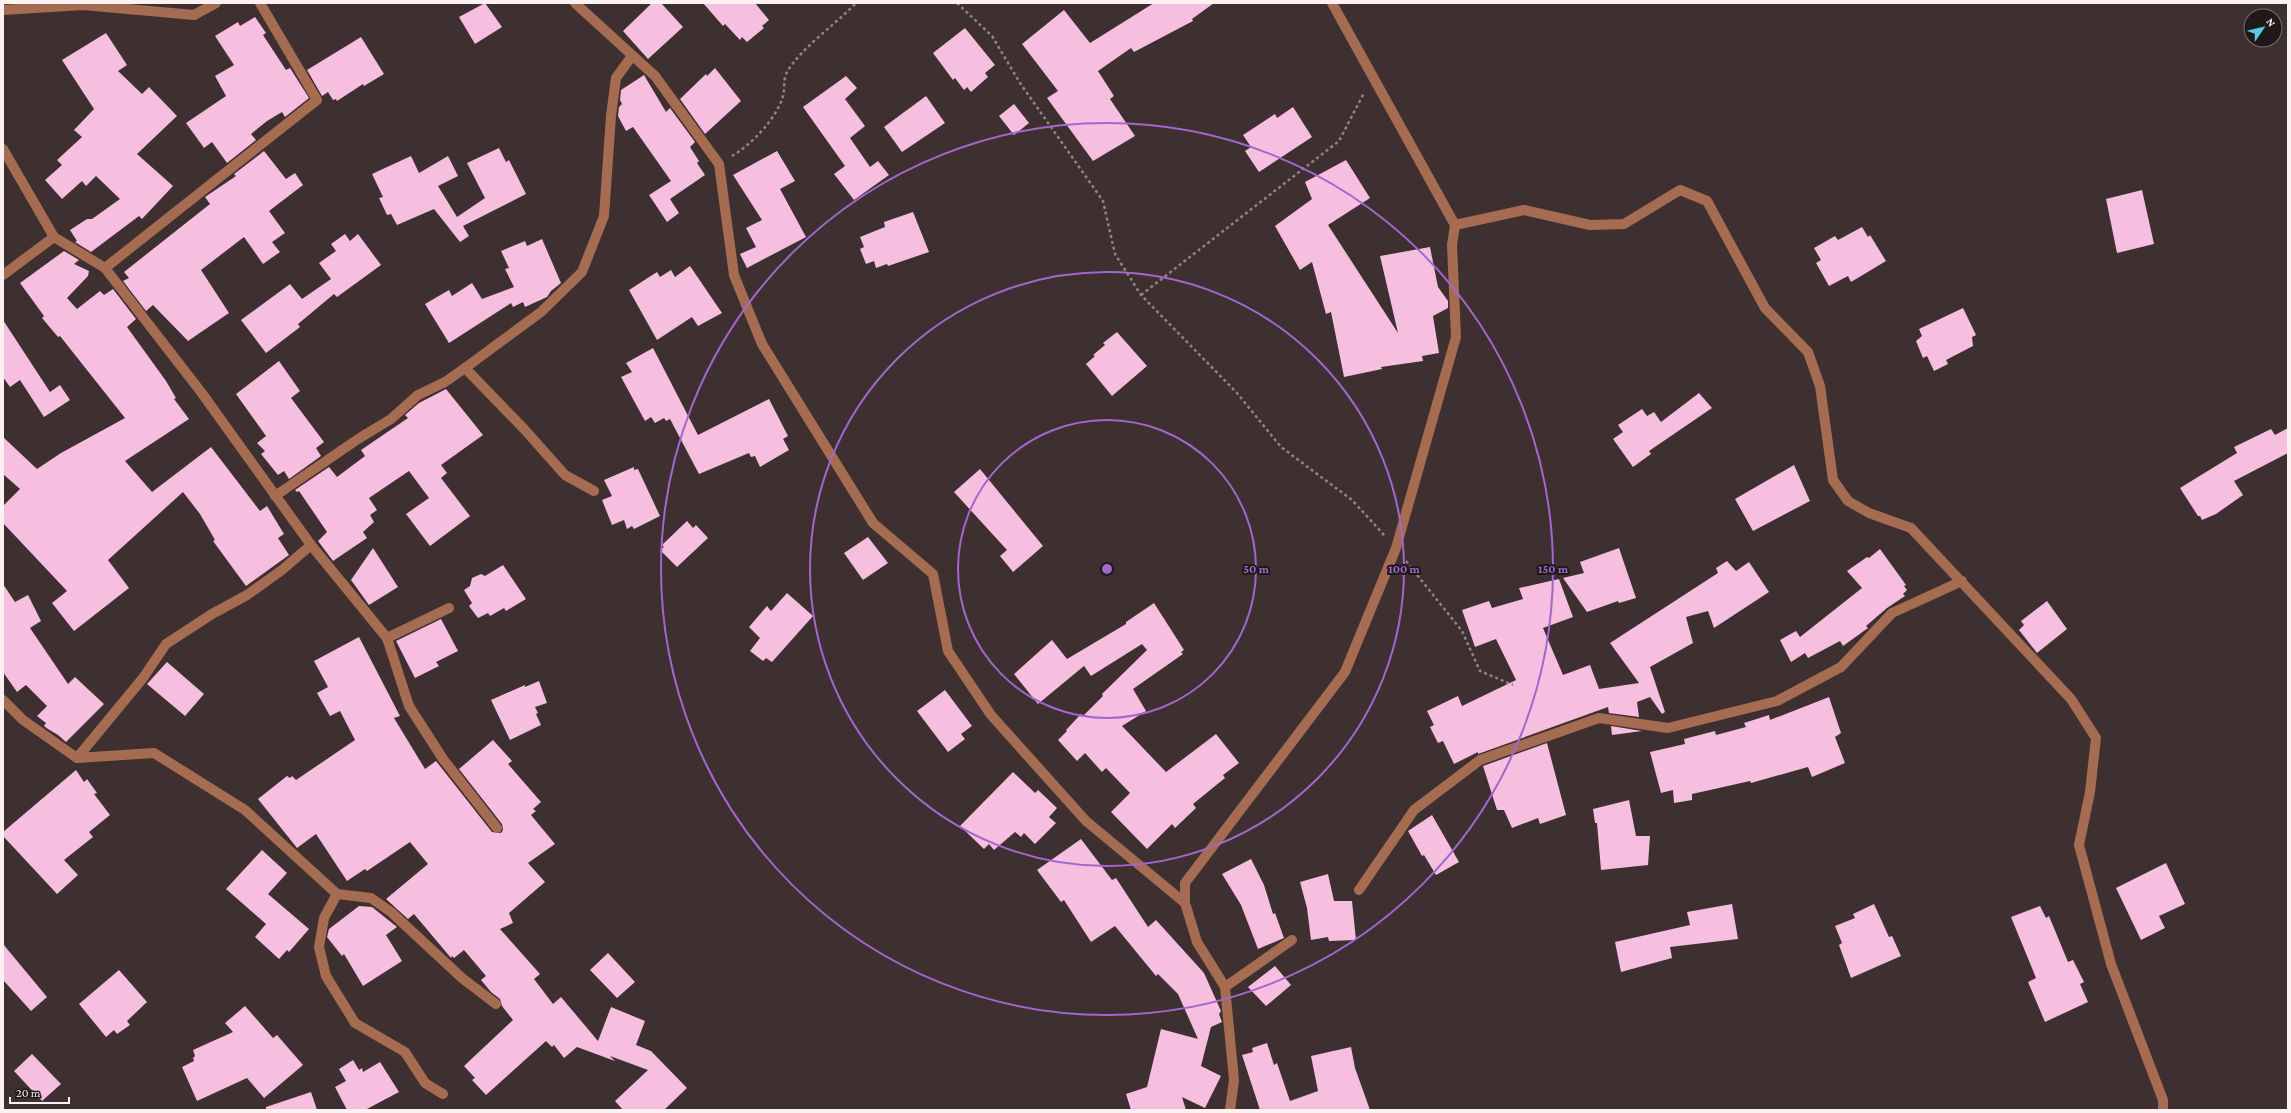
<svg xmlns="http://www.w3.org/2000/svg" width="2291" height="1113" font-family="'Crimson Pro',serif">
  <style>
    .building { fill: #f6bedf }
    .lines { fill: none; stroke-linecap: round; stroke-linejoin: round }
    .path { stroke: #918485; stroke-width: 2.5; stroke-dasharray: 3 3; stroke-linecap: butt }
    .minor { stroke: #a66c52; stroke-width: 10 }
    .ring { fill: none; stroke: #a267ce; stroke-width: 2 }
    .centre { fill: #a267ce; stroke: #201919; stroke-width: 2 }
    .ring-label { font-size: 12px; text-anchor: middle; font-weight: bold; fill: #a267ce; stroke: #201919; stroke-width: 4; stroke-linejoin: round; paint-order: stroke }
  </style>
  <rect width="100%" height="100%" fill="#3e2f30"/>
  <g class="building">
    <path d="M485 3 502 27 475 44 459 17Z"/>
    <path d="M652 3H661L683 27 648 59 623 31Z"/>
    <path d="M703 3H755L769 20 762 26 764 28 747 42 742 37 740 40 725 24 723 26Z"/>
    <path d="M1154 3H1214L1192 19 1193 21 1134 52 1131 48 1098 71 1114 96 1110 99 1135 136 1093 161 1047 98 1058 91 1022 44 1064 10 1090 43Z"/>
    <path d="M255 17 266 33 263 35 286 70 290 68 309 98 285 117 282 112 267 121 251 134 256 140 227 163 212 142 204 148 186 123 226 96 215 76 234 65 215 36 238 22 240 26Z"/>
    <path d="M965 28 995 65 985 73 988 77 971 92 967 87 964 90 955 78 953 80 933 53Z"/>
    <path d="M106 33 127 65 118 71 142 94 149 87 177 116 137 154 173 186 142 219 139 216 91 252 75 242 77 241 70 230 87 219H92L120 199 96 176 86 186 82 181 62 199 45 180 62 165 57 160 82 137 74 130 94 109 62 60Z"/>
    <path d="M361 37 384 74 364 86 363 84 337 101 336 99 333 100 328 92 322 96 307 70Z"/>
    <path d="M715 68 741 101 705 134 680 99 706 74 707 76Z"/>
    <path d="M644 75 666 112 670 108 695 142 690 147 699 161 697 163 705 175 670 199 679 213 667 222 649 195 671 181 633 127 626 131 618 116 619 107 622 104 620 100 621 90Z"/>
    <path d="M846 76 857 88 845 99 865 126 850 138 870 167 878 161 889 175 854 200 834 174 845 166 803 107Z"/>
    <path d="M926 96 945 123 902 152 884 127Z"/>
    <path d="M1014 104 1029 123 1014 135 999 116Z"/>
    <path d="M1293 107 1312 137 1259 172 1245 151 1251 147 1243 135 1275 114 1277 118Z"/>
    <path d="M499 148 506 162 509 160 526 194 463 226 469 236 460 242 434 209 397 225 391 214 387 215 379 198 383 197 372 174 411 156 419 173 448 156 458 176 438 186 457 217 485 198 467 163Z"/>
    <path d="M264 151 286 179 295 173 303 185 269 211 285 233 272 242 280 252 263 264 244 237 201 270 229 313 188 341 153 305 146 311 123 281 129 278 124 272 210 204 205 197 236 176 234 174Z"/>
    <path d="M777 151 795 181 780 189 806 237 747 268 740 254 756 247 746 228 762 220 733 175Z"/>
    <path d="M1346 160 1370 198 1328 225 1398 333 1380 256 1430 247 1438 287 1448 301V308L1433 316 1439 353 1422 356 1423 361 1381 367 1382 369 1344 377 1331 312 1326 314 1312 262 1300 270 1275 226 1312 199 1305 182Z"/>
    <path d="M2142 190 2154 244 2117 253 2106 199Z"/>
    <path d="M913 212 929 252 888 266 887 264 876 268 874 261 866 264 860 249 864 247 860 237 885 227 884 222Z"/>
    <path d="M1862 227 1868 237 1870 235 1886 261 1851 282 1848 276 1829 286 1816 263 1821 260 1814 248 1835 236 1838 240Z"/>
    <path d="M345 234 350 241 358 234 381 265 337 297 334 294 298 324 300 327 266 353 241 320 290 284 302 299 331 279 319 263 336 251 331 244Z"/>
    <path d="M542 239 561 283 551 291 547 297 525 307 523 302 513 307 511 303 449 343 425 304 449 290 452 296 472 283 482 299 514 287 505 269 509 268 501 251 525 241 527 246Z"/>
    <path d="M64 251 79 260 74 264 89 271 88 276 67 298 77 309 100 291 104 295 113 289 136 319 127 327 166 381 176 398 174 399 189 419 125 461 152 492 211 447 260 511 267 506 284 534 278 538 289 555 246 586 213 541 215 540 200 514 183 492 108 560 129 588 74 631 52 603 67 591 3 523V506L20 489 3 474V437L37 469 61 453 125 418 60 336 58 337 42 318 44 316 20 283Z"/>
    <path d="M690 266 722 313 698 326 692 317 657 340 629 290 657 272 660 277 671 270 675 277Z"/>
    <path d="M1963 308 1976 335 1972 337 1973 346 1946 360 1948 364 1934 371 1927 356 1923 358 1916 341 1922 336 1919 329Z"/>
    <path d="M3 320 50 392 60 385 70 400 44 417 20 380 10 387 3 377Z"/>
    <path d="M1117 332 1147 366 1112 396 1086 364 1095 356 1093 355 1105 345 1103 343Z"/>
    <path d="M653 348 698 435 769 399 788 436 783 439 789 450 760 467 755 456 751 457 749 453 699 474 670 419 666 421 664 418 655 423 651 417 645 421 621 377 632 372 626 363Z"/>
    <path d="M279 361 300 391 291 398 324 442 316 448 321 456 289 479 284 471 278 475 261 454 265 451 257 443 266 436 236 394Z"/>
    <path d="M446 389 483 435 441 465 447 473 441 478 470 516 430 546 406 514 429 498 409 471 369 498 377 510 370 515 374 522 363 532 367 538 333 561 318 541 327 532 299 491 297 492 295 490 329 467 337 477 365 456 361 450 408 418 405 415 419 403Z"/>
    <path d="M1699 393 1712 408 1649 451 1651 454 1633 467 1613 439 1623 432 1618 425 1642 409 1647 416 1654 412 1661 422Z"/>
    <path d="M2288 428V453L2234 481 2243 495 2216 514 2202 520 2200 516H2198L2180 488 2237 453 2234 447 2271 429 2275 435Z"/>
    <path d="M1794 465 1810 501 1753 531 1735 499Z"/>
    <path d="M634 467V470L638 469 660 516 634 529 632 526 627 529 624 520 612 525 602 500 612 496 604 480Z"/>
    <path d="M980 469 1043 546 1013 572 1000 556 1007 550 954 492Z"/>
    <path d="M687 521 693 528 696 525 708 538 677 567 660 550 664 547 662 545Z"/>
    <path d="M868 537 888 563 863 580 844 553Z"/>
    <path d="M373 548 398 587 369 605 351 580Z"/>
    <path d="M1619 548 1636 598 1619 603 1618 601 1587 612 1563 578 1584 573 1580 562Z"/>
    <path d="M1880 549 1906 585 1904 586 1907 590 1903 594 1905 596 1887 608 1866 626 1868 628 1843 646 1840 641 1808 658 1805 653 1791 662 1780 640 1796 631 1800 637 1862 588 1847 571 1867 557 1869 558Z"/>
    <path d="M1727 561 1736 571 1749 562 1769 592 1714 628 1708 611 1686 617 1693 643 1650 667 1665 712 1662 714 1650 697 1637 702 1639 717 1609 713 1608 707 1478 754V752L1454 764 1443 741 1438 743 1430 727 1434 725 1427 711 1458 696 1462 706 1516 680 1496 639 1475 647 1462 610 1489 601 1492 608 1523 599 1519 588 1559 579 1573 617 1543 628 1563 675 1590 665 1599 689 1639 683 1610 643 1718 573 1716 568Z"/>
    <path d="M503 565 526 599 506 611 504 608 490 616 488 613 478 618 469 606 472 603 464 590 470 586 472 578 481 574 485 576Z"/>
    <path d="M3 584 15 602 28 595 41 621 30 628 68 684 75 677 104 704 66 742 58 735 48 729 44 726 46 723 37 716 47 706 26 685 17 692 3 672Z"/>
    <path d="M787 593 813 616 772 662 766 658 763 661 750 651 760 638 749 627 767 606 771 611Z"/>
    <path d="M2047 601 2067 629 2037 653 2019 630 2024 625 2021 621Z"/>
    <path d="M1154 603 1184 650 1181 652 1183 654 1133 689 1146 711 1122 726 1166 772 1216 734 1239 763 1223 775 1225 778 1193 804 1196 808 1175 828 1172 824 1147 849 1111 812 1130 793 1106 768 1102 772 1085 753 1077 761 1058 740 1067 731 1066 730 1081 714 1083 716 1103 696 1102 694 1147 650 1142 644 1091 676 1084 666 1038 704 1014 674 1052 640 1067 659 1126 624V622Z"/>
    <path d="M441 619 458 651 436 662 439 666 415 678 396 641Z"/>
    <path d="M359 637 400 716 394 718 425 769 436 761 492 832 501 833 503 830 502 824 459 769 493 740 512 761 508 764 541 802 533 809 536 811 531 815 555 844 528 863 545 882 509 913 513 923 500 929 540 974 534 979 553 1004 561 997 598 1041 611 1007 645 1021 636 1045 651 1051 687 1088 664 1110H623L615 1101 648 1070 610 1056 615 1061 577 1047 564 1058 554 1045 552 1047 546 1041 486 1095 472 1080 475 1078 464 1066 513 1020 502 1006 500 999 491 992 481 980 486 976 464 950 454 958 452 956 451 958 414 914 408 919 386 899 428 864 410 842 367 871 365 869 347 881 316 834 297 848 258 799 287 776 290 778 292 776 296 780 355 740 340 711 330 716 317 693 328 687 314 661Z"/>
    <path d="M167 662 204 694 185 716 147 684Z"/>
    <path d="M539 681 547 703 535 707 538 713 536 714 541 725 510 740 491 700 525 685V687Z"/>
    <path d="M945 690 972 726 961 734 965 739 948 752 917 711Z"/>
    <path d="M1829 697 1841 733 1835 737 1845 763 1812 777 1808 767 1751 783 1750 781 1692 794V800L1674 803 1673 790 1661 793 1650 752 1685 744 1684 739 1715 731 1716 735 1746 727 1744 723 1769 715 1770 720Z"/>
    <path d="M1611 726 1642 731 1612 735Z"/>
    <path d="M1547 743 1566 815 1540 824 1538 818 1512 828 1504 810H1497L1483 766Z"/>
    <path d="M76 770 84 782 87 779 97 793 94 794 110 815 89 832 93 837 64 860 78 875 57 894 3 836V832Z"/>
    <path d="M1013 772 1035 793 1038 790 1057 808 1049 817 1056 823 1035 844 1024 833 1021 837 1015 832 994 850 989 844 984 849 960 826Z"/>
    <path d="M1629 800 1636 836H1650L1648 865 1601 870 1597 823H1595L1593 809Z"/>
    <path d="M1432 815 1459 862 1436 875 1424 855 1422 856 1408 831Z"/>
    <path d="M1081 839 1112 880 1116 878 1148 927 1156 920 1204 973 1221 1011 1219 1014 1222 1022 1211 1027 1201 1066 1221 1076 1205 1108 1182 1097 1186 1110H1131L1126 1094 1147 1087 1161 1029 1198 1039 1178 994 1158 974 1156 976 1115 926 1091 942 1064 900 1061 902 1037 870Z"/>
    <path d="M262 850 287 873 268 894 309 929 289 952 287 950 279 959 255 937 266 924 226 889Z"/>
    <path d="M1251 859 1264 885 1273 914 1275 913 1284 938 1258 949 1241 905 1222 874Z"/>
    <path d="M2166 863 2185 904 2159 916 2165 928 2141 940 2116 888Z"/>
    <path d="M1328 874 1334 901H1352L1356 940 1329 941 1328 937 1311 940 1307 908 1300 882Z"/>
    <path d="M1732 904 1738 939 1670 947 1672 958 1621 972 1615 942 1690 925 1687 912Z"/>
    <path d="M1874 904 1889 937 1892 936 1901 956 1851 978 1839 945 1842 943 1835 926 1855 918 1853 914Z"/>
    <path d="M359 906 372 907 397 927 386 935 402 961 363 986 344 954 342 956 327 937 329 929Z"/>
    <path d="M2040 906 2046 918 2049 916 2068 962 2073 960 2084 982 2080 984 2088 1002 2045 1022 2028 982 2036 978 2011 917Z"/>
    <path d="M3 944 47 997 31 1011 3 980Z"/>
    <path d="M608 953 635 982 617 998 590 970Z"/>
    <path d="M1275 966 1291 985 1266 1006 1248 987Z"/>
    <path d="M119 970 147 1002 127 1021 130 1025 117 1034 114 1030 106 1037 79 1004Z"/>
    <path d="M245 1006 273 1038 277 1035 303 1065 264 1098 247 1078 197 1101 182 1067 194 1061 193 1058 195 1056 193 1050 233 1032 225 1023Z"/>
    <path d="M1267 1043 1274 1065 1277 1063 1290 1101 1318 1091 1311 1056 1351 1047 1355 1068 1370 1110H1260L1242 1055 1253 1052 1252 1048Z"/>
    <path d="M32 1054 61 1084 42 1101 14 1071Z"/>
    <path d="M353 1060 359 1070 362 1068 363 1072 380 1062 399 1092 365 1110H347L335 1087 346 1081 339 1069Z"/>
    <path d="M311 1092 317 1110H266V1107Z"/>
  </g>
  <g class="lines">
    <g class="path">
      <path d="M957 3 992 36 1020 83 1103 201 1115 254 1141 295 1237 393 1281 447 1352 500 1385 536"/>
      <path d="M732 156C751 145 777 118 783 96 785 89 783 79 787 72 802 47 835 25 856 3"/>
      <path d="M1141 295 1339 141 1364 93"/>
      <path d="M1406 561 1462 631 1480 671 1513 685"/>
    </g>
    <g class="minor">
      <path d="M575 3 655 76 719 164 734 275 762 344 873 523 933 574 948 651 991 715 1086 821 1185 903"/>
      <path d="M3 10 83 5 194 15 216 3"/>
      <path d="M3 149 54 237 105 268 201 392 311 545 387 638 449 608"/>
      <path d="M1455 225 1524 210 1590 225 1624 224 1680 190 1707 201 1765 308 1808 352 1820 386 1833 480 1848 501 1869 513 1911 528 2071 699 2096 738 2090 792 2079 845 2111 964 2163 1100V1110"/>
      <path d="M105 268 317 100 260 3"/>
      <path d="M3 275 54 237"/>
      <path d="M465 368 541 312 582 272 604 216 611 116 616 78 632 56"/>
      <path d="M275 496 358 439 391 419 418 395 445 382 465 368 525 430 565 475 594 491"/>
      <path d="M387 638 409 706 443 759 497 828"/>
      <path d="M3 700 23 720 77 758 154 753 245 810 337 894 371 898 391 912 462 978 496 1004"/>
      <path d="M77 758 143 678 166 644 212 614 247 595 282 570 311 545"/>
      <path d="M1359 890 1414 810 1480 760 1599 718 1668 728 1777 701 1841 667 1892 613 1962 581"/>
      <path d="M337 894 324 918 319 947 326 976 355 1023 405 1052 425 1083 443 1094"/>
      <path d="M1225 987 1292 940"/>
      <path d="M1230 1110 1234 1080 1225 987 1197 942 1185 903V883L1345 672 1396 548 1456 337 1452 245 1455 225 1332 3"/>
    </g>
  </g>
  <g class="ring">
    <circle cx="1107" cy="569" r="149"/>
    <circle cx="1107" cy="569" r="297"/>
    <circle cx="1107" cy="569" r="446"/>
  </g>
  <circle cx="1107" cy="569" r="6" class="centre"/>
  <g class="ring-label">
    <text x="1256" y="573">50 m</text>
    <text x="1404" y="573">100 m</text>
    <text x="1553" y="573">150 m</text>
  </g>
  <rect width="2291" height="1113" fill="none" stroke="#fcf2f2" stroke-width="8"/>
  <g transform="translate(2263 28) rotate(55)"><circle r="19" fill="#201919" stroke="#787070"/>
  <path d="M0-3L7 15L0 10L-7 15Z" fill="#5ac8e6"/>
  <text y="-6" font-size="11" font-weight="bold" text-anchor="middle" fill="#fcf2f2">N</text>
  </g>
  <path d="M10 1097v6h59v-6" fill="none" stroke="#fcf2f2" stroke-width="2"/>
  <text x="16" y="1097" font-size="12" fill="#fcf2f2" stroke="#201919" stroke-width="3" paint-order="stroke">20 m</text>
</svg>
